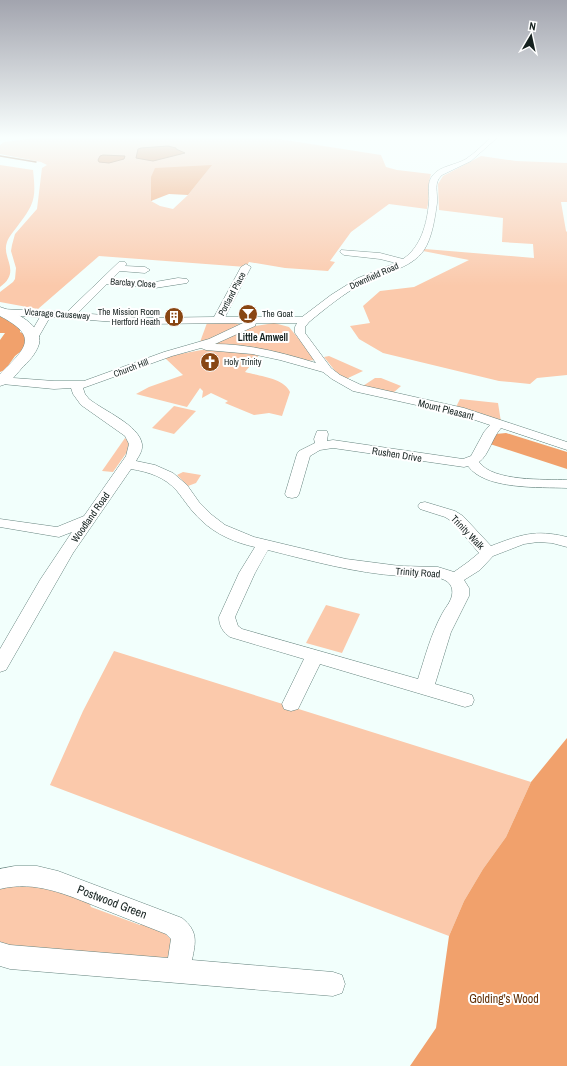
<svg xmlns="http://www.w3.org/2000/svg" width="567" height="1066" font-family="'Archivo Narrow',sans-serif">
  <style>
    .green { fill: #fbc9ab; fill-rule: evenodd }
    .forest { fill: #f1a16c }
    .water { fill: #da8b57; stroke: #9f6b46 }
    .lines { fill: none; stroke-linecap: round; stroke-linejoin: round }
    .stream { stroke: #9f6b46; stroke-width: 1.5 }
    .minor-casing { stroke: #66847f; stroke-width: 1 }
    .major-casing { stroke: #66847f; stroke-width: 1 }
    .minor { fill: #fff; fill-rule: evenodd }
    .major { fill: #fff; fill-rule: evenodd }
    .labels { text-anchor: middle; stroke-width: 4; stroke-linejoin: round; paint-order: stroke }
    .far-street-label { font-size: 9px; fill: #15211f; stroke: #fff }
    .far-poi-label { font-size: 9px; fill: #15211f; stroke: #fff; text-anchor: start }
    .far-quarter-label { font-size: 10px; font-weight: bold; fill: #15211f; stroke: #fff }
    .street-label { font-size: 10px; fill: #15211f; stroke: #fff }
    .near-street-label { font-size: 12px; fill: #15211f; stroke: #fff }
    .near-park-label { font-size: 12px; fill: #633007; stroke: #fff }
  </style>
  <rect width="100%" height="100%" fill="#f2fffc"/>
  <g class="green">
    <path d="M51 136H260L381 155 386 167 397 170 431 174C427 186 430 197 427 209L389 204 351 232 330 261 335 262 328 271 285 268 249 262 246 267 99 256 38 309 0 302V292L13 282 15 279 16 268 11 251 12 245 15 234 37 209 42 168 47 165 41 162 0 154V145L4 142ZM211 166 188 195 173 209 160 206 151 201Z"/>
    <path d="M481 156 516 161 567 163V202H561L566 231 567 232V375L537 378 530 384 499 381 383 353 359 339 350 326 370 323 363 306 380 291 414 287 469 260 423 251 425 249 534 258 533 244 502 242 503 218 439 210 438 184 443 176Z"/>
    <path d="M0 165 33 170C36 197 35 203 19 224 15 230 9 236 7 242 1 258 22 271 0 287Z"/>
    <path d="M207 323H235L241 325 213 339 200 342Z"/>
    <path d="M274 323 289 327 316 360 305 361 210 345 249 327Z"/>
    <path d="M207 349 260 354 245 372C259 376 284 378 290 392L282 416 269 413 254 415 225 403 228 401 211 393 202 398 203 391 200 388 187 407 136 394 149 387 183 375 165 358 169 356Z"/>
    <path d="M329 356 363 371 346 379 336 372 324 357Z"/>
    <path d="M375 378H381L401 386 393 393 363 386Z"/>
    <path d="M460 399 498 403 501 422 456 407Z"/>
    <path d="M174 406 196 411 174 434 152 428Z"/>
    <path d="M125 438 129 442 127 452 113 472 102 471Z"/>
    <path d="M183 472 201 475 196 483 188 486 177 475Z"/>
    <path d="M326 605 360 614 342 653 306 643Z"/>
    <path d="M114 651 531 782 506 837 483 869 464 901 449 936 50 785 83 711Z"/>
    <path d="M24 880 88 900 91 907 140 925 144 922 175 934 172 954 162 961 0 948V883Z"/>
  </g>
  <g class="forest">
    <path d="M212 165 188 195 169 194 151 201V177L155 168Z"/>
    <path d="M0 316 20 328V332L26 335 25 348 15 356 5 370 0 372V340L5 333H0Z"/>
    <path d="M506 433 567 452V469L490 444 496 434Z"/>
    <path d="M567 738V1066H410L436 1028 449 936 464 901 483 869 506 837 531 782Z"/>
  </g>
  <g class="water">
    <path d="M168 146 176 148V149L185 153 153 161 136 158 138 149 141 148Z"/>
    <path d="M103 155 125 156 124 159 109 163 99 162 98 160 100 156Z"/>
  </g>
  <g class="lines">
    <path class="stream" d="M0 156 36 162"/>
    <g class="minor-casing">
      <g id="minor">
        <path d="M492 136H499L471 161 442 175C433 183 438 192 437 203 435 218 432 238 424 250 410 270 383 272 363 283 343 294 326 308 309 322L305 327V333L331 368 340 375 361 385 464 408 567 442V450L501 428C492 438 489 455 479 462 493 482 545 479 567 480V488C540 487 485 490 468 466L464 467 333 448 320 450 310 456 299 494 297 497 292 498 287 497 285 494 297 454 299 451 315 443 314 439 317 431H327L328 434 327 441 333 440 463 459 471 456 484 432 490 425 457 414 353 391 332 379 323 372 280 360 252 354 206 350 201 348 172 356 83 388 85 394 89 399C104 411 139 425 142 444 143 450 139 456 136 461L155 465 173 473 187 485 199 502 212 515 225 525 254 537 346 559 400 566 438 567 454 572 468 562 479 553 453 522 445 517 420 509 418 506 420 503 425 502 455 511 463 516 491 546C520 535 535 529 567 537V547L552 543 538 542 524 544 493 556 480 570 464 580 469 588V596L451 632 435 684 472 695 474 700 472 705 465 707 320 664 298 709 291 711 284 709 282 704 304 659 230 637C223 632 219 626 219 617L239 573 255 547C236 543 215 534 201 520 191 511 185 501 177 491 165 477 149 472 131 469L73 553 6 670 0 672V649L40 580 72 532 59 537 0 527V519L57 527 84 516 126 456 129 444 125 436 81 405 73 394 71 388 54 389 2 384 0 383V377L54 381H84L164 352 209 339 243 323 142 324 50 317 38 338 34 339 29 336 40 317 1 315 0 309 67 312 119 262H125L127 264 125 266 145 267 150 270 145 273 120 271 112 279 155 282 178 278 187 279 189 281 187 283 155 288 107 284 78 313 142 318 214 317 241 267 246 264 251 267 225 317H302L331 295 358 278 396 263 380 259 344 255 340 252 341 250 380 253 403 259C421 247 427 224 429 202 430 193 426 183 433 175 440 166 456 165 466 159 475 153 484 144 492 136ZM256 323H297L295 327V333L316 363C283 353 250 344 215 344L255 326ZM268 550C312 561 355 573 400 576 413 577 449 572 452 589 454 599 446 606 442 614 431 634 425 657 418 679L242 629 238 626 235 617 255 573Z"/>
        <path d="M15 866H37L58 871 182 918C198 931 196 941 192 960L333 972 342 975 345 984 342 993 333 996 10 969 0 966V942L10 945 168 958 171 939 166 934C144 925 122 917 100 908 67 895 36 880 0 889V869Z"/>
      </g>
    </g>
    <g class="major-casing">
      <path id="major" d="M0 307C14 311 44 326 39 344 36 354 28 362 21 369 15 376 9 384 0 386V374C26 348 40 337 0 316Z"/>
    </g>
    <use href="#minor" class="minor"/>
    <use href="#major" class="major"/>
  </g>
  <linearGradient id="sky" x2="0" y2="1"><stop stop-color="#a2a4ae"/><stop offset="0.48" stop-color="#f9fffe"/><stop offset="1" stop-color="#f9fffe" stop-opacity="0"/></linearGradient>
  <rect width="567" height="286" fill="url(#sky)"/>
  <defs>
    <g id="bar-disc" transform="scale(1)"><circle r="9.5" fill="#884613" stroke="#fff"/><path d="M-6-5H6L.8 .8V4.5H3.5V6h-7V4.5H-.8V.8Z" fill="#fff"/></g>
    <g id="building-disc" transform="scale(1)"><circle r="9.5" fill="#884613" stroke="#fff"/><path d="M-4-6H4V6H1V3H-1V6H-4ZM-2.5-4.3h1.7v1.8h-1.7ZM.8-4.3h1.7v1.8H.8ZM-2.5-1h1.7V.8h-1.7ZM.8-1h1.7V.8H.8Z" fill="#fff"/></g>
    <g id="church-disc" transform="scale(1)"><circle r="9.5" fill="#884613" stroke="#fff"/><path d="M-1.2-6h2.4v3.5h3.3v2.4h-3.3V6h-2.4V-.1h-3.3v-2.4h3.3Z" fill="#fff"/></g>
  </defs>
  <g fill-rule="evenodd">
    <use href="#bar-disc" x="248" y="314"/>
    <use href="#building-disc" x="174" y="317"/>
    <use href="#church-disc" x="210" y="362"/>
  </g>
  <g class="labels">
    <g class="far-street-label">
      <text transform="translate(374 276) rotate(-24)" y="3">Downfield Road</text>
      <text transform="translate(133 283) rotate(4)" y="3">Barclay Close</text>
      <text transform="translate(232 294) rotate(-62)" y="3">Portland Place</text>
      <text transform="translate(57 314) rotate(4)" y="3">Vicarage Causeway</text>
      <text transform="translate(131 368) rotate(-21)" y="3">Church Hill</text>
    </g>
    <g class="far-poi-label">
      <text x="160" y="315" text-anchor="end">The Mission Room<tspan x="160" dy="10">Hertford Heath</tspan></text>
      <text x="262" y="317">The Goat</text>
      <text x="224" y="365">Holy Trinity</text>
    </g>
    <g class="far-quarter-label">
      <text x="263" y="341">Little Amwell</text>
    </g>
    <g class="street-label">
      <text transform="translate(446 409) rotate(14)" y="4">Mount Pleasant</text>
      <text transform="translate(397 454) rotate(9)" y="4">Rushen Drive</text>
      <text transform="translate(90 517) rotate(-55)" y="4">Woodland Road</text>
      <text transform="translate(468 532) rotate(46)" y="4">Trinity Walk</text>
      <text transform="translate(418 572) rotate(4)" y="4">Trinity Road</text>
    </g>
    <g class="near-street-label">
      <text transform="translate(112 902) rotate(21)" y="4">Postwood Green</text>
    </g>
    <g class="near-park-label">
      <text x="504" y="1003">Golding's Wood</text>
    </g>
  </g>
  <g transform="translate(531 36) rotate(9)" stroke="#ffffff" stroke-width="3" paint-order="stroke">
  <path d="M0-3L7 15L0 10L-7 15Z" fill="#15211f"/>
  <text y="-6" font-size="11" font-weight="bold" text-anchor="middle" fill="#15211f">N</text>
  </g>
</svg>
